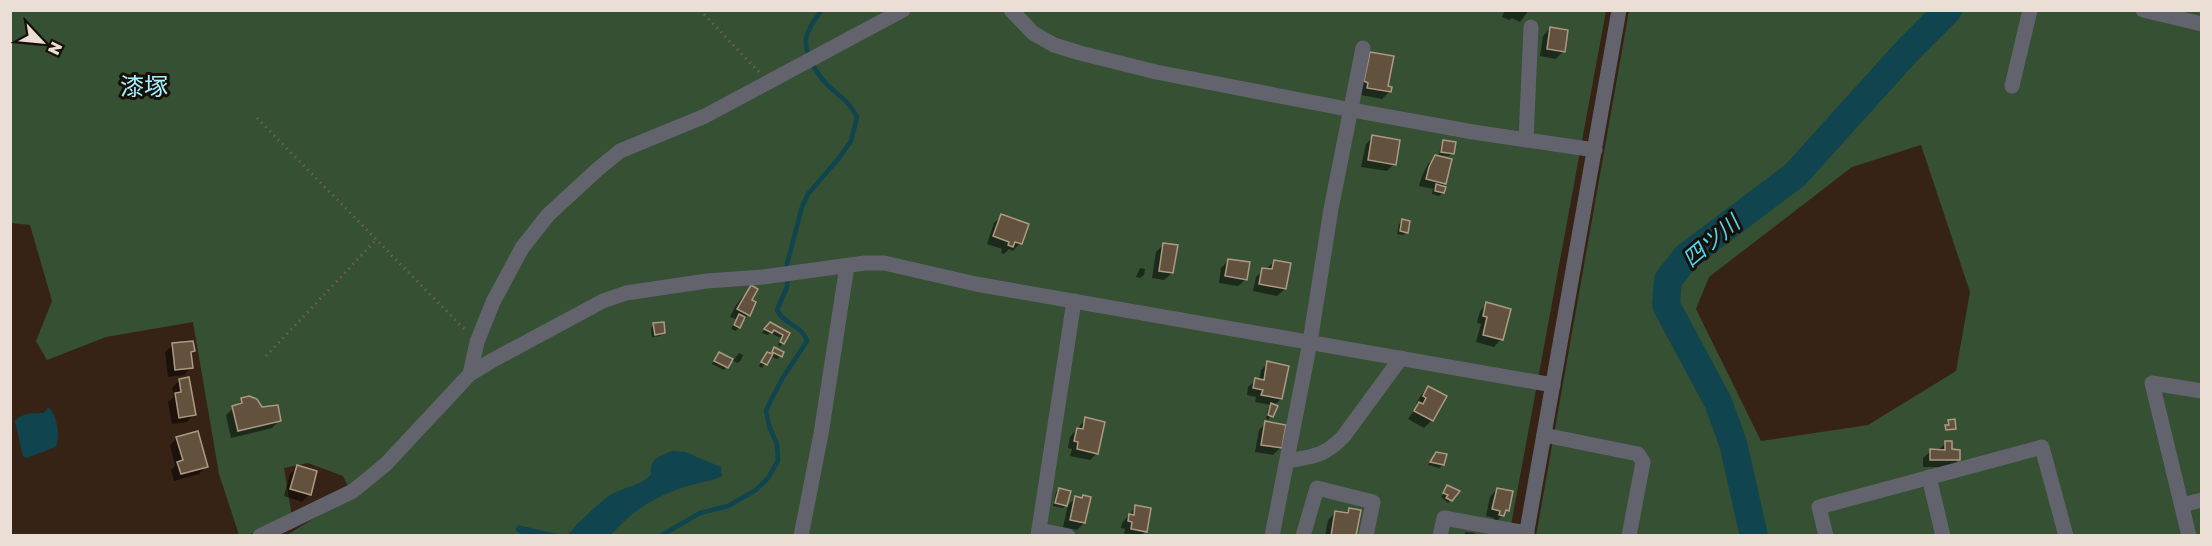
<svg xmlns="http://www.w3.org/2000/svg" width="2212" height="546" font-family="'Golos Text','Noto Sans JP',sans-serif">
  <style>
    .green { fill: #355033; fill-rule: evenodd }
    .water { fill: #10454f }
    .shadow { fill: #0007 }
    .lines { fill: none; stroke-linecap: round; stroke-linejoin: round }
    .stream { stroke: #10454f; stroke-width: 4.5 }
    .river { stroke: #10454f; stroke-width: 28 }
    .building { fill: #62523d; stroke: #ad9a84; stroke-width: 1.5 }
    .path { stroke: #6f5d51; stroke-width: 3; stroke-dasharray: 1.5 4.5; stroke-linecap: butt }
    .minor { stroke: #63636e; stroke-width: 15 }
    .labels { text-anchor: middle; stroke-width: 6; stroke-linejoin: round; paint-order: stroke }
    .water-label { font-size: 22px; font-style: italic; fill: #4cd8f3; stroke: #180f09 }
    .quarter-label { font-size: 24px; fill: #a2f3fd; stroke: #180f09 }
  </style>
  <rect width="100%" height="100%" fill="#372315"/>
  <g class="green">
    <path d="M10 11H1606L1509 536 287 535 352 495 343 476 308 463 284 468 292 517 248 535H239L219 474 193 322 106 337 47 360 36 341 52 301 30 225 11 223Z"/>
    <path d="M1629 11H2201V535L1536 536ZM1921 145 1970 292 1956 371 1868 425 1761 441 1696 309 1709 277 1852 167Z"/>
  </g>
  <g class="water">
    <path d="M48 407C58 416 60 436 56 447L26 458 23 456 15 421C21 413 34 413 44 413Z"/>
    <path d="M673 451 685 452 721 467 722 476C713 481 705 481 695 484 661 493 634 508 611 535H565C572 533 573 528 578 523 587 515 597 505 606 498 621 486 640 488 651 474 650 458 659 456 673 451Z"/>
    <path d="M518 525 561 535H523L515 530Z"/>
  </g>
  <g class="shadow">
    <path d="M1505 10H1529L1520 22 1512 18 1509 20 1502 17Z"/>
    <path d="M1550 28 1563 51 1556 59 1540 56 1543 36Z"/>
    <path d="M1370 53 1390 91 1382 99 1361 95 1363 61Z"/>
    <path d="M1373 137 1394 164 1387 171 1361 167 1366 144Z"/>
    <path d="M1444 142 1452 153 1449 156 1439 155 1441 145Z"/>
    <path d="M1436 157 1445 183 1441 187 1443 193 1439 196 1432 194 1433 189 1419 186 1422 176 1428 164Z"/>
    <path d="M1002 216 1020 243 1013 251 1009 249 1004 254 1001 253 1002 249 987 244 994 223Z"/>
    <path d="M1403 221 1407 232 1403 235 1397 234 1399 224Z"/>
    <path d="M1164 244 1172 273 1164 280 1152 278 1156 252Z"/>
    <path d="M1229 260 1246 279 1238 286 1219 283 1221 268Z"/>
    <path d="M1274 262 1285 289 1277 296 1253 291 1256 277Z"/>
    <path d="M1140 268 1145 269 1144 275 1140 278 1136 277Z"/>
    <path d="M751 287 748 315 736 331 731 329 736 319 730 317 736 305Z"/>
    <path d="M1487 304 1501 339 1494 347 1476 342 1481 324 1477 323 1480 311Z"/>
    <path d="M654 325 664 332 660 336 652 337 651 328Z"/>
    <path d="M767 326 788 334 780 347 778 345 781 338 770 333 768 335 762 333Z"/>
    <path d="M173 345 193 351 190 354 191 367 184 375 168 377 165 352Z"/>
    <path d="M775 349 781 356 777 359 770 356 762 368 759 366 764 357 767 353 770 355Z"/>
    <path d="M739 353 743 355 741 360 738 363 731 360 724 370 712 364 719 354 733 361Z"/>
    <path d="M1268 363 1281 399 1273 406 1271 416 1268 420 1266 418 1268 408 1271 405 1255 402 1256 397 1247 395 1248 387 1256 380 1259 381 1261 370Z"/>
    <path d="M180 380 194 414 187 422 172 424 168 402 174 397 172 388Z"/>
    <path d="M1428 388 1445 397 1432 420 1424 428 1408 419 1418 405 1416 404 1421 395Z"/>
    <path d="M242 400 261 409 280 420 272 428 231 438 226 415Z"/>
    <path d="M1086 419 1097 453 1090 460 1070 456 1072 449 1068 448 1070 437Z"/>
    <path d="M1266 423 1280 448 1273 455 1255 452 1259 430Z"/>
    <path d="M177 438 206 467 199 474 174 481 171 470 175 466 170 445Z"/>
    <path d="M1946 443 1958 460 1951 467H1923V458L1931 451H1937Z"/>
    <path d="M1436 453 1443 464 1440 468 1428 465Z"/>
    <path d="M298 467 309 494 302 502 284 496 290 474Z"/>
    <path d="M1448 487 1451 500 1448 503 1441 497Z"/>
    <path d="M1060 489 1066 505 1063 508 1053 506 1056 492Z"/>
    <path d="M1497 489 1507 510 1496 522H1493L1494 518 1486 516 1490 497Z"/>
    <path d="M1084 496V523L1077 530 1063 527 1068 505 1075 498 1081 499Z"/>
    <path d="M1136 507 1146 531 1141 536H1124L1125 529 1121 528 1122 523Z"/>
    <path d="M1349 509 1355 536H1325L1328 520 1335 513 1344 514Z"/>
    <path d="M1466 532 1475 533 1474 536H1462Z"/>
  </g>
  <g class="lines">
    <path class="stream" d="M660 536 700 513 728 506 756 490 768 478 778 461 777 444 769 426 766 410 782 379 807 341C803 326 783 324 777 310L787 287V264L802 207 808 194 839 158 851 141 857 117C849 102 844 100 832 89 820 79 801 52 807 35 810 25 816 18 822 10"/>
    <path class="river" d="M1754 536 1733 443 1718 402 1666 305 1668 280 1686 257 1795 175 1907 51 1948 10"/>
  </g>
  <g class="building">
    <path d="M1550 27 1568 30 1565 52 1547 49Z"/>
    <path d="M1370 52 1394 56 1388 86 1392 87 1391 92 1367 88 1368 83 1364 81Z"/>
    <path d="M1372 135 1400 140 1396 165 1368 160Z"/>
    <path d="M1443 140 1456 142 1454 154 1441 152Z"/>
    <path d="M1435 155 1452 159 1446 184 1426 179 1429 167Z"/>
    <path d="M1436 184 1446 187 1444 193 1435 191Z"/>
    <path d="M1001 214 1029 224 1022 244 1015 242 1013 247 1008 245 1009 242 993 236Z"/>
    <path d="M1402 219 1410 221 1408 233 1400 231Z"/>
    <path d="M1163 243 1178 245 1173 273 1159 271Z"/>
    <path d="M1228 259 1250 262 1247 280 1225 276Z"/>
    <path d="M1274 260 1291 263 1286 289 1259 284 1262 268 1272 269Z"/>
    <path d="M751 285 758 289 752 300 756 302 750 316 737 309Z"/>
    <path d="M1486 302 1511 309 1503 340 1483 335 1487 317 1483 316Z"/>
    <path d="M739 314 745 317 740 328 734 325Z"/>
    <path d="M664 322 665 333 655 335 653 323Z"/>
    <path d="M770 322 790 333 784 344 780 342 783 335 774 330 772 333 764 329Z"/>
    <path d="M193 341 195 351 191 352 193 368 175 370 172 343Z"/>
    <path d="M774 347 784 352 782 357 772 352Z"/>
    <path d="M719 352 733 359 728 368 714 361Z"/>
    <path d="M767 352 773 354 767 365 761 362Z"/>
    <path d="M1267 361 1289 366 1282 399 1261 395 1263 390 1253 388 1255 378 1264 380Z"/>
    <path d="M189 377 196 415 179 418 175 393 181 392 179 379Z"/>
    <path d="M1428 386 1447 396 1433 421 1414 411 1419 402 1423 404 1426 398 1423 396Z"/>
    <path d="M249 396 257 399 262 407 278 405 281 421 238 431 232 406 242 403 241 398Z"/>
    <path d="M1271 403 1278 406 1273 417 1268 415Z"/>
    <path d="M1085 417 1105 422 1098 454 1077 449 1078 442 1074 441 1077 428 1083 429Z"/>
    <path d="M1955 419 1956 429 1946 430 1945 425H1949L1948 420Z"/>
    <path d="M1265 421 1286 425 1282 448 1261 445Z"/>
    <path d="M198 431 208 467 181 474 177 462 183 460 176 437Z"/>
    <path d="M1945 441H1952V449L1960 450V460H1930V449L1945 450Z"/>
    <path d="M1436 452 1447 454 1444 465 1430 462Z"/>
    <path d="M297 465 317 471 311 495 290 489Z"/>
    <path d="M1447 485 1460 491 1452 501 1446 498 1448 495 1443 493Z"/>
    <path d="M1059 488 1071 491 1067 506 1055 503Z"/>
    <path d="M1497 488 1513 491 1509 511 1506 510 1504 516 1499 515 1500 511 1492 509Z"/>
    <path d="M1083 495 1091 497 1085 523 1070 520 1075 496 1082 498Z"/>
    <path d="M1135 505 1151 508 1147 532 1131 529 1132 522 1128 521 1129 514 1134 515Z"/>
    <path d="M1349 508 1361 510 1356 536H1331L1335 511 1348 513Z"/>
  </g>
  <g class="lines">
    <g class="path">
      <path d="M700 10 759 72"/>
      <path d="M257 118 467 332"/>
      <path d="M266 356 376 240"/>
    </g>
    <g class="minor">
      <path d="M1011 10 1033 33 1054 45 1080 53 1156 72 1352 110 1473 132 1595 150"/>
      <path d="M2143 10 2202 24"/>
      <path d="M2012 86 2030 10"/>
      <path d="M1526 140 1531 27"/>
      <path d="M470 374 477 342 493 302 522 248 548 215 598 169 620 151 705 116 903 10"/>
      <path d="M1544 435 1638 454 1643 462 1629 536"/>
      <path d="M1287 461C1314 456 1323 457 1343 437L1401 358"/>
      <path d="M1929 477 1943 536"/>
      <path d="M2182 505 2202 500"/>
      <path d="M1039 530 1068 536"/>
      <path d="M260 536 353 491 369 478 386 464 470 374 493 360 603 301 626 293 707 281 763 277 865 263H884L976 284 1553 385"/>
      <path d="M801 536 821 434 847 266"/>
      <path d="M1038 536 1074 301"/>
      <path d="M1272 536 1310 342 1331 209 1363 48"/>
      <path d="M1303 536 1317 488 1373 502 1366 536"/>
      <path d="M1440 536 1444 518 1527 533"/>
      <path d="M1526 536 1619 10"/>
      <path d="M1826 536 1819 507 2042 447 2066 536"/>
      <path d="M2189 536 2152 383 2202 391"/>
    </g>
  </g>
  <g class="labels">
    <g class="water-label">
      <text transform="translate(1711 241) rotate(-40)" y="8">四ツ川</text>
    </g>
    <g class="quarter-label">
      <text x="144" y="95">漆塚</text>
    </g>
  </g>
  <rect width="2212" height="546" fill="none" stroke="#ebded5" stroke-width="24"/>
  <g transform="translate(42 42) rotate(116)" stroke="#180f09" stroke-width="4.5" paint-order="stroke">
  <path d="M0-4.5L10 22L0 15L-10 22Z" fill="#ebded5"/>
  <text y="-9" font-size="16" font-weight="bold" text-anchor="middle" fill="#ebded5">N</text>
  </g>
</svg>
